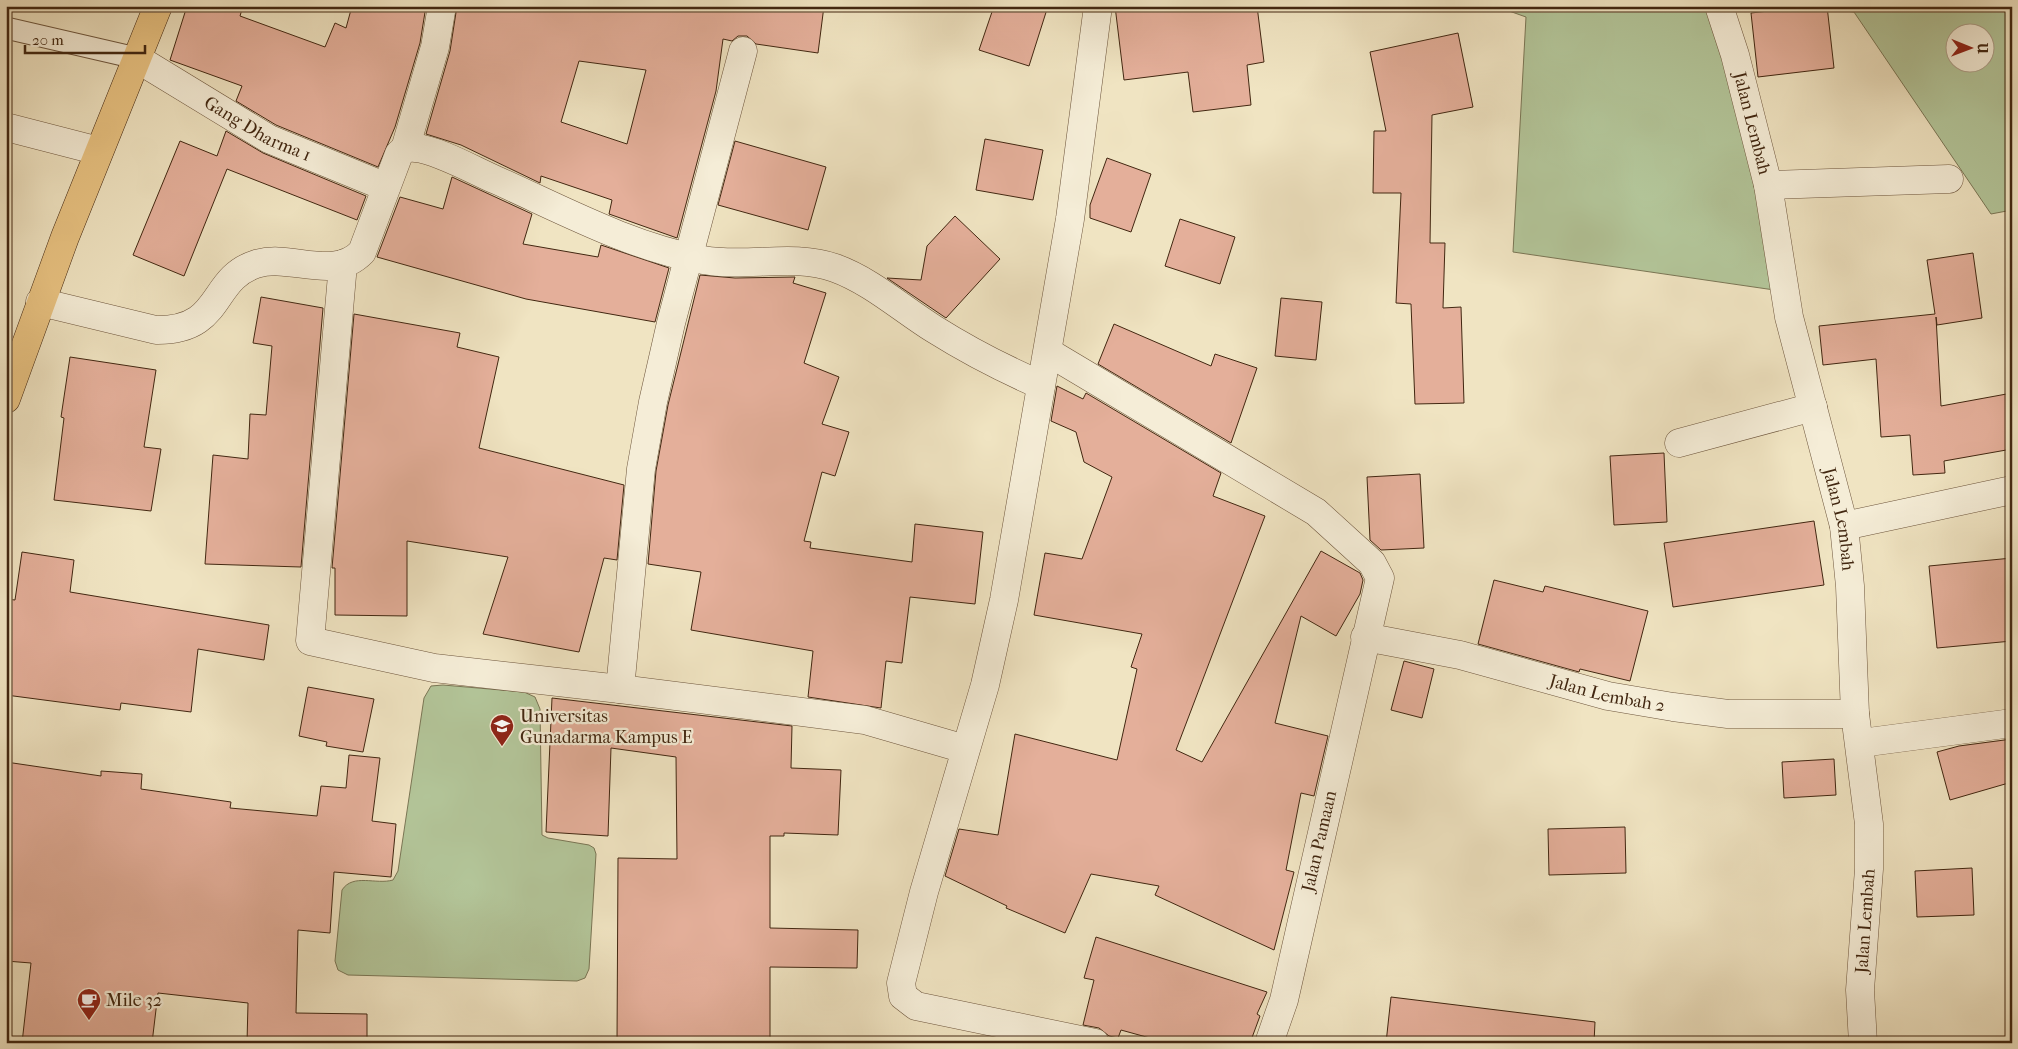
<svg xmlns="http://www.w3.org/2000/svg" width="2018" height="1049" font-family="'IM FELL French Canon',serif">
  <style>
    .green { fill: #b3c599; stroke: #7a7655; fill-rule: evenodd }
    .building { fill: #e4af9a; stroke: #422711; fill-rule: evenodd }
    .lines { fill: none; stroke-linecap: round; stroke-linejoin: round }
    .lane-casing { stroke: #6e563d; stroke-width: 23 }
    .street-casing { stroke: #6e563d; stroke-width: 29 }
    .primary-casing { stroke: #422711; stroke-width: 29 }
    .lane { stroke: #f5edd7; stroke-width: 21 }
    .street { stroke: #f5edd7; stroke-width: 28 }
    .primary { stroke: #e8c281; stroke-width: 28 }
    .labels { text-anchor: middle; stroke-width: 4.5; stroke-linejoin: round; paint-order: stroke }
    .street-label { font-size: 18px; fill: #422711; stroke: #f5edd7 }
    .poi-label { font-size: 18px; fill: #422711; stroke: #f5edd7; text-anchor: start }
  </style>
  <rect width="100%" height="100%" fill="#f0e4c2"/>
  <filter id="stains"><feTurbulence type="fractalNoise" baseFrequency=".004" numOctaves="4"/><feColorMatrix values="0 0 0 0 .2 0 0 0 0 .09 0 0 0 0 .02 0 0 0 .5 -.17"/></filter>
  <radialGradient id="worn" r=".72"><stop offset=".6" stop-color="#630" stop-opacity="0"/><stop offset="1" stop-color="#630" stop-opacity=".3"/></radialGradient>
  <g class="green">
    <path d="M1495 6H1725L1788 292 1513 252 1526 17Z"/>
    <path d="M1804 6H2012V210L1991 214 1854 12ZM1956 32H1986V62H1956Z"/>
    <path d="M443 685 524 692 535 697 540 709 542 835 548 838 589 845 594 848 596 854 589 969 585 978 577 981 348 975 338 970 335 961 342 890C353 873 376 885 393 880L398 871 424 698 431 686Z"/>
  </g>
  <g class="building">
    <path d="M187 6H243L240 16 325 47 335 23 346 28 352 6H426L420 43 395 127 378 167 276 125 236 101 242 86 170 60Z"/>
    <path d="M457 6H824L818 53 756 44 747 36H738L732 41 723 39 716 91 677 238 609 214 612 200 541 176 540 183 461 145 426 134 450 51ZM579 61 646 70 627 144 561 122Z"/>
    <path d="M994 6H1048L1029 66 979 50Z"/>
    <path d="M1115 6H1257L1264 62 1247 65 1251 105 1193 112 1188 72 1124 80Z"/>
    <path d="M1812 6H1827L1834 68 1758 77 1751 13Z"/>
    <path d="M1458 33 1473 107 1432 115 1430 243H1445L1443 308 1461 307 1464 403 1415 404 1411 304 1396 303 1401 193H1373L1374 131H1386L1370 52Z"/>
    <path d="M226 131 263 153 366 196 357 220 227 169 184 276 133 255 180 141 217 156Z"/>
    <path d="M985 139 1043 150 1033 200 976 190Z"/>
    <path d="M735 141 826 167 808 230 718 205Z"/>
    <path d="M1107 158 1151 174 1131 232 1090 218V205Z"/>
    <path d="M452 177 532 214 523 244 598 257 601 245 669 268 655 322 526 299 377 257 400 197 443 209Z"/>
    <path d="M955 216 1000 259 946 318 887 278 921 280 927 246Z"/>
    <path d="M1180 219 1235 237 1220 284 1165 266Z"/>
    <path d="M1973 253 1982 318 1937 325 1936 317 1941 406 2012 393V449L1944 461 1945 473 1913 475 1910 435 1881 437 1876 359 1823 365 1819 326 1935 314 1927 260Z"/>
    <path d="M700 275 735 278 795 277 793 283 826 293 804 363 839 377 822 424 849 432 835 476 822 472 804 541 811 542 810 548 912 562 915 524 983 532 975 604 910 597 902 663 886 661 881 708 808 697 813 651 691 630 701 572 648 564 656 471 668 405Z"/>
    <path d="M261 297 323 308 301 567 205 564 213 455 248 459 250 414 266 415 272 346 253 343Z"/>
    <path d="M1281 298 1322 302 1316 360 1275 356Z"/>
    <path d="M354 314 460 333 457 347 499 357 479 448 624 485 617 560 604 558 579 652 483 634 508 557 407 541V616L335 615V568H332Z"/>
    <path d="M1114 324 1211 366 1215 354 1257 368 1231 443 1098 364Z"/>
    <path d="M70 357 156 370 144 447 161 449 151 511 54 500 64 418 61 417Z"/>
    <path d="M1057 386 1083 399 1086 393 1221 473 1213 496 1265 516 1176 750 1202 762 1321 551 1360 573 1363 580 1360 594 1336 636 1301 616 1275 723 1328 736 1314 796 1301 793 1286 870 1294 872 1274 950 1155 895 1159 886 1091 874 1065 933 1006 908 1007 906 945 876 959 829 998 835 1015 734 1117 760 1137 669 1131 667 1142 634 1034 615 1045 553 1082 559 1112 477 1084 462 1076 432 1051 421Z"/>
    <path d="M1664 453 1667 522 1614 525 1610 456Z"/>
    <path d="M1420 474 1424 548 1381 550 1370 540 1367 477Z"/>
    <path d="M1814 521 1824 585 1673 607 1664 543Z"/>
    <path d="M22 552 74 560 70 592 269 625 264 660 198 649 191 712 121 703 120 710 6 695V599L15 600Z"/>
    <path d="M2012 558V641L1937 648 1929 566Z"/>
    <path d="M1494 580 1543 592 1545 586 1648 611 1630 681 1580 669 1579 672 1478 644Z"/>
    <path d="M1404 661 1434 669 1422 718 1391 710Z"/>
    <path d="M308 687 374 699 363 752 326 746 327 742 299 736Z"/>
    <path d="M552 698 792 726 791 768 841 770 838 835 784 833V836H770V928L858 930 857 968 770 967V1043H617L618 858 677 859 676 757 611 748 608 836 546 832Z"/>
    <path d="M2012 739V782L1950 800 1937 752 1959 746Z"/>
    <path d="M349 755 380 758 372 821 396 824 391 877 334 872 330 933 298 930 296 1013 367 1014V1043H247L248 1003 158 993 152 1043H22L31 963 6 961V762L101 776V771L142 774 141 789 231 802 230 808 317 816 321 786 346 788Z"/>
    <path d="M1834 759 1836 795 1784 798 1782 762Z"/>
    <path d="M1625 827 1626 873 1549 875 1548 829Z"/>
    <path d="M1972 868 1974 915 1917 917 1915 871Z"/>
    <path d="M1096 937 1267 992 1257 1014 1260 1016 1250 1043H1168L1121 1030 1118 1038 1109 1036 1099 1028 1083 1025 1094 980 1084 978Z"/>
    <path d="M1391 997 1595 1022 1594 1043H1386Z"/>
  </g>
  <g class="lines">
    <g class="lane-casing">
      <path id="lane" d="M6 28 136 58"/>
    </g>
    <g class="street-casing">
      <g id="street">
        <path id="s1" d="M1719 6 1735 55 1768 185 1789 317 1844 526 1850 586 1855 714 1869 824V869L1860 990 1863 1043"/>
        <path id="s2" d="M136 58 269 139 386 187"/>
        <path d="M6 127 99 151"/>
        <path d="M405 149 435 47 442 6"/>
        <path d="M1768 185 1949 179"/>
        <path d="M343 264 310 641 434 668 620 689 865 720 965 749"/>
        <path d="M40 302 156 330C224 331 209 279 256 264 291 253 333 282 362 252L399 154C404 149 408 147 416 148 438 150 475 171 496 180 563 210 631 247 703 260 746 268 793 253 835 268 871 281 902 309 934 329 969 351 1004 369 1041 385"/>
        <path d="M1048 352 1316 512 1372 563 1380 578 1284 1000 1269 1043"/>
        <path d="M1679 443 1813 407"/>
        <path d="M1844 526 2012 490"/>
        <path id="s3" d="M1365 637 1460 655 1608 696 1673 707 1728 714H1855"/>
        <path d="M620 689 641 469 653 402 671 323 743 51"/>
        <path d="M1861 743 2012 723"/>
        <path d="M1095 1043 916 1006 903 996 901 983 924 892 985 685 1004 600 1070 219 1098 6"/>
      </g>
    </g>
    <g class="primary-casing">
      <path id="primary" d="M6 399 65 237 158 6"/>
    </g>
    <use href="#lane" class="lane"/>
    <use href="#street" class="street"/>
    <use href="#primary" class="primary"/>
  </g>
  <defs>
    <g id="university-pin" transform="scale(1.25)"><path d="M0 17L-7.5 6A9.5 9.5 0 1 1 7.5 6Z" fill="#8f2418" stroke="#f5edd7"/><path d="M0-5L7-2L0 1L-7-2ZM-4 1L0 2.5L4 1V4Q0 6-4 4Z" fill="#fff"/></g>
    <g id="cafe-pin" transform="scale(1.25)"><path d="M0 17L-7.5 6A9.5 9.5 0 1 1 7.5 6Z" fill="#8f2418" stroke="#f5edd7"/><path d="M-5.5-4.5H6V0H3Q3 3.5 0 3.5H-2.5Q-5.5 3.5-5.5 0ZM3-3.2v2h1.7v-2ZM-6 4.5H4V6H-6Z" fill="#fff"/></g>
  </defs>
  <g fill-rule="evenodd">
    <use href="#university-pin" x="502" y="726"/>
    <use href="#cafe-pin" x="89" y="1000"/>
  </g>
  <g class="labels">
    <g class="street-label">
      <text dy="6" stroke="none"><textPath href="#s1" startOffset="122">Jalan Lembah</textPath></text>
      <text dy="6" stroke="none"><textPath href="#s2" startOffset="141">Gang Dharma 1</textPath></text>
      <text dy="6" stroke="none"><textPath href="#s1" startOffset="528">Jalan Lembah</textPath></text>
      <text dy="6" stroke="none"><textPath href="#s3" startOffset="249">Jalan Lembah 2</textPath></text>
      <text transform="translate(1319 841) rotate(-77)" y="6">Jalan Pamaan</text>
      <text transform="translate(1865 921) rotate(-86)" y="6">Jalan Lembah</text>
    </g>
    <g class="poi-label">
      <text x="520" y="722">Universitas<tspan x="520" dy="21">Gunadarma Kampus E</tspan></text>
      <text x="106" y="1006">Mile 32</text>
    </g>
  </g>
  <rect width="2018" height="1049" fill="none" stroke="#f0e4c2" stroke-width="25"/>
  <rect x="8" y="8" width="2003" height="1034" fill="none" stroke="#422711" stroke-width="2.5"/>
  <rect x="12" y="12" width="1993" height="1024" fill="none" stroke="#422711"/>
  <g transform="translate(1970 48) rotate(91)"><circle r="24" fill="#f5edd7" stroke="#ad9e88"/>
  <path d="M0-4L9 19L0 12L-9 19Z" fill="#8f2418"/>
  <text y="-8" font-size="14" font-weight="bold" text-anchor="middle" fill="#422711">U</text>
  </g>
  <path d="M25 45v8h120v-8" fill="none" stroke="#422711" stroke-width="2.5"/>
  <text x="32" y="45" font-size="15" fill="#422711" stroke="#f5edd7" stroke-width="4" paint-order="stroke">20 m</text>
  <rect width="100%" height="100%" filter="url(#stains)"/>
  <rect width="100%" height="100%" fill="url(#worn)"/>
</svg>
